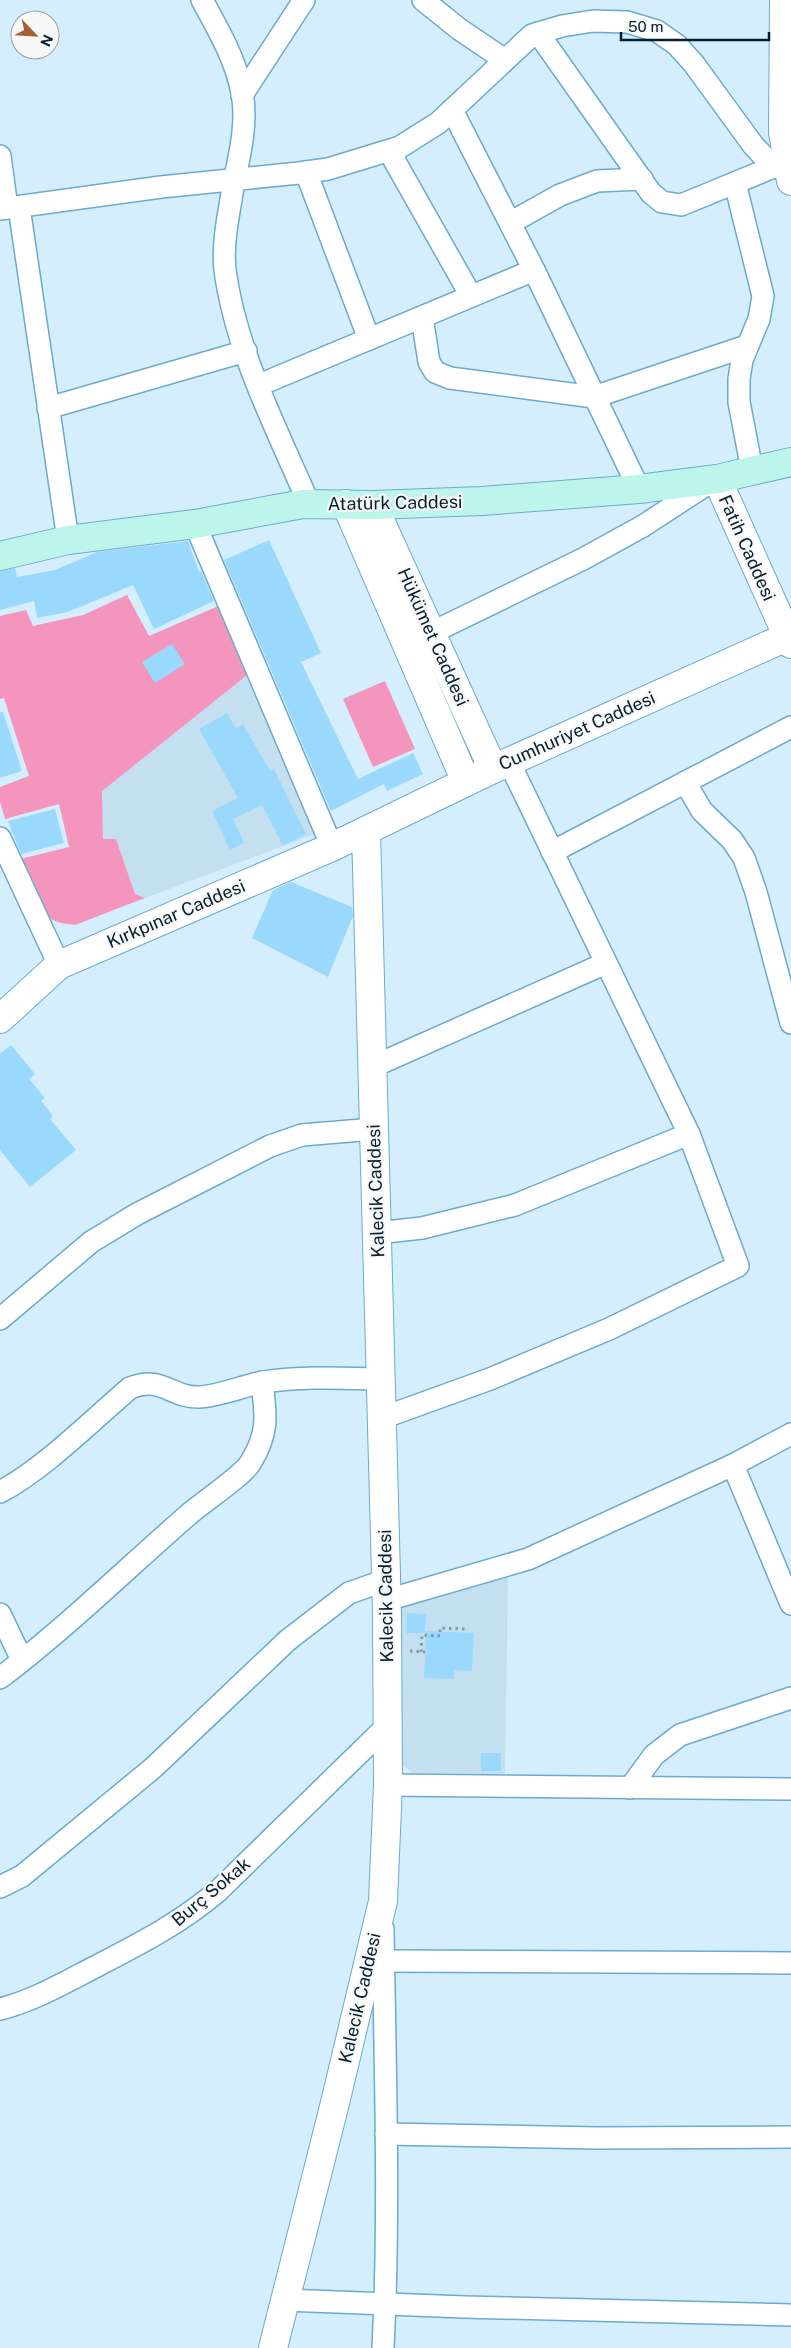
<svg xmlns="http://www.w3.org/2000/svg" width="791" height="2348" font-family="'Public Sans',sans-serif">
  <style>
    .built { fill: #c4e0f0 }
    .green { fill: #f395bc }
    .building { fill: #9bd9fc }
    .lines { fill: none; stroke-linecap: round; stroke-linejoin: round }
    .minor-casing { stroke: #6baace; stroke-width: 24 }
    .tertiary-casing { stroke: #6baace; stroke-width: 30 }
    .secondary-casing { stroke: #6baace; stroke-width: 30 }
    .path { stroke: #819ba9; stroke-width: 3; stroke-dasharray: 2.5 4; stroke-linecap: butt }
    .minor { stroke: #fff; stroke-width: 21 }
    .tertiary { stroke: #fff; stroke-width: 28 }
    .secondary { stroke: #bef5ea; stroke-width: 28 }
    .labels { text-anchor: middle; stroke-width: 4.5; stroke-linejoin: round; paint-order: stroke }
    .street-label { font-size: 18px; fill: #041f2d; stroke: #f7f7f7 }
  </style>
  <rect width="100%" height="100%" fill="#d5eefd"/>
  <g class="built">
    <path d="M247 675 320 832 145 898 135 894 116 839 103 840 102 791 187 718Z"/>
    <path d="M508 1577 505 1774 413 1773 398 1761 396 1606Z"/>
  </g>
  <g class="green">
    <path d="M127 595 149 636 223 604 247 675 102 791 103 839H116L135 894 145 898 75 925C67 924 58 923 51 919 38 911 27 874 20 859L69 847 59 804 5 819 0 802V787L29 776 4 698 0 699V616L26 610 33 626 83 615Z"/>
    <path d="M385 681 415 749 373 767 343 699Z"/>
  </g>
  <g class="building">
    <path d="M269 540 321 653 301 662 358 779 413 753 423 774 387 791 384 784 331 811 224 560Z"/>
    <path d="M188 541 199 572 201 571 214 601 154 629 133 585 68 612 37 618 34 601 0 610V571L15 568 17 577 55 570 97 552Z"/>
    <path d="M172 644 185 664 155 683 142 662Z"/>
    <path d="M0 712H3L22 771 0 778Z"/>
    <path d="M227 713 236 728 243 724 270 771 274 769 306 834 283 846 262 805 233 819 244 843 230 850 212 811 238 798 199 729Z"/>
    <path d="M55 809 64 843 21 854 8 821Z"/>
    <path d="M291 882 352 907 353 916 328 977 252 938 273 890Z"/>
    <path d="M11 1045 35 1074 29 1079 45 1098 41 1101 53 1116 50 1119 76 1150 30 1187 0 1150V1054Z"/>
    <path d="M407 1613 426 1614 425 1633H406Z"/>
    <path d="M426 1631 474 1633 472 1671 454 1670V1679L424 1678Z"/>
    <rect x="481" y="1753" width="20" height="18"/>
  </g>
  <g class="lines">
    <g class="minor-casing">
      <g id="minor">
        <path d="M202 0C218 29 236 60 242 93 248 123 239 158 233 187 229 214 222 242 225 270 236 352 277 429 309 504"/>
        <path d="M423 0 459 29 505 60"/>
        <path d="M538 33 651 193 662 202 681 205 776 166"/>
        <path d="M242 95 304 0"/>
        <path d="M452 110 534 270 639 489"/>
        <path d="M389 151 471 296"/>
        <path d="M0 156 7 208"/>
        <path d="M306 172 369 339"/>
        <path d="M735 183 763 296 759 319 742 360 739 379V402L752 470"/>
        <path d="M19 207 68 540"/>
        <path d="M0 209 161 187 299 173 328 169 400 147 438 123 532 35 562 26 593 21 627 22 657 31 677 45 694 64 753 145 768 161 791 175"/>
        <path d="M510 223 560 195 597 181 642 179"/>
        <path d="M422 317 429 362 435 372 450 378 594 397 747 346"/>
        <path d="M259 385 534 270"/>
        <path d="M48 408 246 351"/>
        <path d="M195 524 332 847"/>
        <path d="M431 633 583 559 643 526 712 481"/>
        <path d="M685 782 702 811 732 840 744 858 756 892 791 1023"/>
        <path d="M0 838 59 965"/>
        <path d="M552 852 791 727"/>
        <path d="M372 1067 606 963"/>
        <path d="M377 1233 422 1228 515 1205 689 1134"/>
        <path d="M0 1319 91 1242 137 1214 270 1146 302 1135 374 1129"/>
        <path d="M382 1418 490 1379 609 1329 738 1266 689 1134 509 762"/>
        <path d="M733 1465 791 1434"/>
        <path d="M0 1492C44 1469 91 1421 130 1388 162 1375 171 1398 199 1397 220 1396 242 1386 263 1382 302 1376 341 1378 381 1379"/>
        <path d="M387 1600 528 1559 733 1465 791 1604"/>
        <path d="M0 1614 22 1660"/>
        <path d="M0 1678C66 1628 125 1570 187 1516 201 1503 243 1476 251 1462 269 1432 266 1416 262 1382"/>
        <path d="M388 1785 791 1789"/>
        <path d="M630 1788 654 1755 680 1735 791 1698"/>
        <path d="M0 1887 22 1876 153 1768 288 1640 349 1593 386 1580"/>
        <path d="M384 1961 791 1963"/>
        <path d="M0 2009C32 2001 62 1984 91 1969 137 1945 178 1925 218 1891L388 1725"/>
        <path d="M386 2134 597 2138 791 2137"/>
        <path d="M285 2300 464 2307 791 2315"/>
        <path d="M383 2348C390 2209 385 2068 383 1929"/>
      </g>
    </g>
    <g class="tertiary-casing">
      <g id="tertiary">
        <path d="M784 0 783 132 791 181"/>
        <path d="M717 479 791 644"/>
        <path d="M346 504 466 782"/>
        <path d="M373 505 493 769"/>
        <path d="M0 1019 59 965 332 847 493 769 791 635"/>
        <path d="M273 2348 335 2103 383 1901 388 1785 387 1612 366 831"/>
      </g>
    </g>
    <g class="secondary-casing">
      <path id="secondary" d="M0 556 68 540 195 524 303 504 373 505 482 501 639 489 717 479 791 462"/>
    </g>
    <g class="path">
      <path d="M410 1651 425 1652"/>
      <path d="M421 1652 422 1635 440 1636V1628L465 1629"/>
    </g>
    <use href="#minor" class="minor"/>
    <use href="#tertiary" class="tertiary"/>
    <use href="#secondary" class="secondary"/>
  </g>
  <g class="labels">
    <g class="street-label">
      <text transform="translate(395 503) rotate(-1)" y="6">Atatürk Caddesi</text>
      <text transform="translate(747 548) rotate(66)" y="6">Fatih Caddesi</text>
      <text transform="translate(433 637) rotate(66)" y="6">Hükümet Caddesi</text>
      <text transform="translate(577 731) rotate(-24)" y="6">Cumhuriyet Caddesi</text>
      <text transform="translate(176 914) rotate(-23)" y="6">Kırkpınar Caddesi</text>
      <text transform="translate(376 1191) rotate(-92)" y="6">Kalecik Caddesi</text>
      <text transform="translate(386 1596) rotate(-91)" y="6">Kalecik Caddesi</text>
      <text transform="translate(211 1892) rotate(-40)" y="6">Burç Sokak</text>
      <text transform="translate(360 1998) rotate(-77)" y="6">Kalecik Caddesi</text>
    </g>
  </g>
  <g transform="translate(35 35) rotate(115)"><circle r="24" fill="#f7f7f7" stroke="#96a1a6"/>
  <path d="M0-4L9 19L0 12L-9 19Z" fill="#a56131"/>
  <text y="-8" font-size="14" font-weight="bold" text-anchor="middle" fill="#041f2d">N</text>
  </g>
  <path d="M621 32v8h148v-8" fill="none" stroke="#041f2d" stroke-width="2.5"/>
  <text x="628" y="32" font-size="15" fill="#041f2d" stroke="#f7f7f7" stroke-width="4" paint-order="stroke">50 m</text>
</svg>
